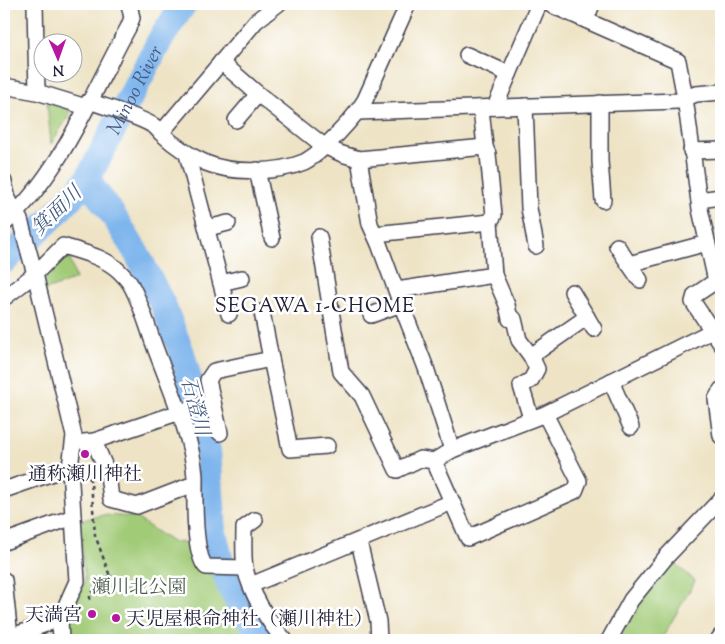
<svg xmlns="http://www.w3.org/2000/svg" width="725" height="644" font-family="'Sorts Mill Goudy','Noto Serif JP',serif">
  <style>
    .green { fill: #a1cb77; stroke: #627659 }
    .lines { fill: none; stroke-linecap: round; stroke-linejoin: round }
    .river { stroke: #7eb5ed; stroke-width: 26 }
    .minor-casing { stroke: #413f50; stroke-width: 18 }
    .path { stroke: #413f50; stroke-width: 2.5; stroke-dasharray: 4 4; stroke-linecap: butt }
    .minor { stroke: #fff; stroke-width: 15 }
    .poi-dot { fill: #b5179e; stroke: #fff; stroke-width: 2 }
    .labels { text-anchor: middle; stroke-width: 5; stroke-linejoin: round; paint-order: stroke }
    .poi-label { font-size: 19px; fill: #22223b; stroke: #fff }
    .park-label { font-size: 19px; fill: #4e5d50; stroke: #fff }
    .water-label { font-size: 20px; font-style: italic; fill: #475d82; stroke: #fff }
    .neighbourhood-label { font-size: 20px; letter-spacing: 1px; fill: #22223b; stroke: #fff }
  </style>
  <rect width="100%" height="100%" fill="#fff"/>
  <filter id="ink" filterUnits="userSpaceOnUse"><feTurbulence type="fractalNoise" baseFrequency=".02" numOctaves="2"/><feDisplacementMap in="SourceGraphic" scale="10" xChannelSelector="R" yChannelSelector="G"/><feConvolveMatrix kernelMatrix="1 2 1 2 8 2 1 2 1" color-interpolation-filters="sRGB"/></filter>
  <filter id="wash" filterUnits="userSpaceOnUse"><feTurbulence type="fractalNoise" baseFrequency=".0096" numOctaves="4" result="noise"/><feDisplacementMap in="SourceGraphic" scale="20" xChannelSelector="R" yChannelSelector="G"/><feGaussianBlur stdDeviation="1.12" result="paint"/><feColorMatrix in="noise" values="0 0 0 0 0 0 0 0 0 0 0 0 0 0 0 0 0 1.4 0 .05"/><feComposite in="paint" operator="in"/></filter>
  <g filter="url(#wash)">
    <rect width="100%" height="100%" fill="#eee3c5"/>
    <g class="green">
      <path d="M47 103 67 106 70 114 51 144Z"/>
      <path d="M68 253 76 279 43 291 40 272 59 254Z"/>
      <path d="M103 515 135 517 172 542 210 543 245 614 270 640H70V612L85 580 79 521Z"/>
      <path d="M671 560 695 581 661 640H616L637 601Z"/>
    </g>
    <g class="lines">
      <g class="river">
        <path d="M87 180 113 215 137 254 163 305 182 353 208 450 214 533 220 558 230 588 245 614 269 640"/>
        <path id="s1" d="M4 261 50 220 87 180 160 40 184 4"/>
      </g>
    </g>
  </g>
  <g filter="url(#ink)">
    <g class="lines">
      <g class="minor-casing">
        <g id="minor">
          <path d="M36 4 35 5 37 92"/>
          <path d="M549 4 678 61 685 98 700 209 716 281 695 295 693 302 721 344"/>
          <path d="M586 20 592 4"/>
          <path d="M467 55 509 74"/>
          <path d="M221 62 258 94 324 146 342 154 359 159 485 147"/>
          <path d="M4 86 37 92 86 107"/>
          <path d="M89 101C108 108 138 116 154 126 157 128 159 131 162 134 175 146 190 156 206 163 232 174 278 173 304 162 322 153 355 117 365 100L408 4"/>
          <path d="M600 103V161L603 200"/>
          <path d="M525 106 529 208 536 246"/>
          <path d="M495 107 539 4"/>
          <path d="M358 112 678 101 696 94 721 92"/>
          <path d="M236 120 258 94"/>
          <path d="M161 133 256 21 278 4"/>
          <path d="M691 151 721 150"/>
          <path d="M187 154 229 314"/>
          <path d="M359 159 370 224 379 244 401 304 426 368 452 450"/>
          <path d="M257 170 272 238"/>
          <path d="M4 182 8 199 20 220 35 274 74 436 70 467 77 581 60 619 61 640"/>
          <path d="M699 200 721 197"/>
          <path d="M4 224C61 174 92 93 128 28L132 18 129 4"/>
          <path d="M208 228 228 223"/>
          <path d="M375 234 490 222"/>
          <path d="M319 237 341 372 362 396 397 470 420 459 434 461"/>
          <path d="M617 246 629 264 707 243"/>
          <path d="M629 264 640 280"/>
          <path d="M494 275 507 305 510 319H514L519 340 531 356 537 369 531 380 521 386 531 418"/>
          <path d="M221 283 242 278"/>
          <path d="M397 290 494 275 490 222 494 215 488 154 485 147 481 108"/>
          <path d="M572 292 594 329"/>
          <path d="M4 298 35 274 63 246C81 252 105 257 119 271 122 274 126 278 129 282 139 297 147 325 153 342 167 381 193 438 195 477 195 498 193 553 206 567L245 568"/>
          <path d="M371 315 401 304"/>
          <path d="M531 356 587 317"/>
          <path d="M271 359 290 449 327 446"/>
          <path d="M611 381 631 427"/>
          <path d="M721 390 716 399 721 436"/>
          <path d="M545 414 579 481 575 491 468 538 434 461 452 450 545 414 712 331"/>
          <path d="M220 433 208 380 214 371 271 359 262 312"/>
          <path d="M94 441 108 474 111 499 137 506 194 484"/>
          <path d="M84 442 94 441 213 401"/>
          <path d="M4 490 70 467"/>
          <path d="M255 520 244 528C244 541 243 555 245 568 250 591 268 623 285 640"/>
          <path d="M4 542 73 517"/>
          <path d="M359 542 378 621 379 640"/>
          <path d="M4 580 10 637"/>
          <path d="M251 585 452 502"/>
          <path d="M4 639 60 619"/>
          <path d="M609 640 631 600 666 557 721 499"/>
          <path d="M718 640 721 636"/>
        </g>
      </g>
      <g class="path">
        <path d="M86 470 91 482 95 535 116 593"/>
        <path d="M90 600V595L108 575 135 589"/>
      </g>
      <use href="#minor" class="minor"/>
    </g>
  </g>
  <g class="poi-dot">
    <circle cx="85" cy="454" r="5"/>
    <circle cx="92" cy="614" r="5"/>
    <circle cx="116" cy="618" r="5"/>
  </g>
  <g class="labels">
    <g class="poi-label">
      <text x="85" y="480">通称瀬川神社</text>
      <text x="82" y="621" text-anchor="end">天満宮</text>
      <text x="126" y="625" text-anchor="start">天児屋根命神社（瀬川神社）</text>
    </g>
    <g class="park-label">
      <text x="139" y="593">瀬川北公園</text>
    </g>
    <g class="water-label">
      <text dy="7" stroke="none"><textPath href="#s1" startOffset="218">Minoo River</textPath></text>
      <text transform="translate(56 210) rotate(-44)" y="7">箕面川</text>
      <text transform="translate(196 406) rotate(75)" y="7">石澄川</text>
    </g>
    <g class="neighbourhood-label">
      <text x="315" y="312">SEGAWA 1-CHOME</text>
    </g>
  </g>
  <rect width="725" height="644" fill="none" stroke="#fff" stroke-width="20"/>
  <g transform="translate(58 58) rotate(178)"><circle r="24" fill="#ffffff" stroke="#a7a7b1"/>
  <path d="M0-4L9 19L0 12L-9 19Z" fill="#b5179e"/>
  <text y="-8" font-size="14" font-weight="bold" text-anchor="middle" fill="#22223b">N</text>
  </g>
</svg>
